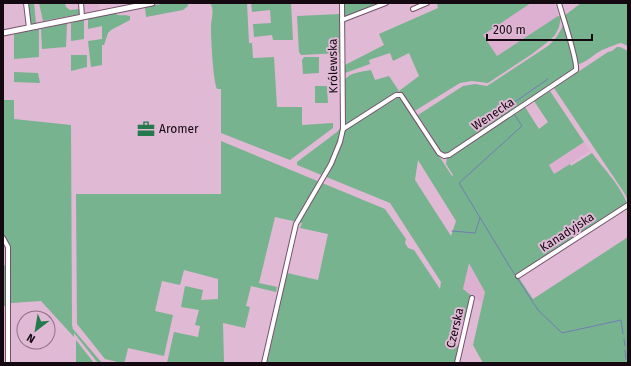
<svg xmlns="http://www.w3.org/2000/svg" width="631" height="366" font-family="'Fira Sans',sans-serif">
  <style>
    .built { fill: #ddafd1 }
    .green { fill: #77b38e; fill-rule: evenodd }
    .lines { fill: none; stroke-linecap: round; stroke-linejoin: round }
    .stream { stroke: #737cb6; stroke-width: 1 }
    .minor-casing { stroke: #75526c; stroke-width: 6 }
    .tertiary-casing { stroke: #75526c; stroke-width: 7 }
    .minor { stroke: #fff; stroke-width: 4 }
    .tertiary { stroke: #fff; stroke-width: 5 }
    .labels { text-anchor: middle; stroke-width: 4; stroke-linejoin: round; paint-order: stroke }
    .street-label { font-size: 12px; fill: #140811; stroke: #e0b9d5 }
    .poi-label { font-size: 12px; fill: #140811; stroke: #e0b9d5; text-anchor: start }
  </style>
  <rect width="100%" height="100%" fill="#e0b9d5"/>
  <g class="built">
    <path d="M83 3H99V10L84 13Z"/>
    <path d="M531 3H554L558 16 497 56 482 35Z"/>
    <path d="M584 142 590 151 554 174 549 165Z"/>
    <path d="M469 262 485 292 483 304 463 289Z"/>
  </g>
  <g class="green">
    <path d="M28 3H34L36 23 29 24Z"/>
    <path d="M39 3H65L66 7 70 10 80 9V14L43 21Z"/>
    <path d="M167 3H188V6L183 10 146 17 145 7Z"/>
    <path d="M210 3H247L249 43H252L253 58 274 57 277 107H302V125L333 123V128L290 160 221 133V89H217C213 80 211 39 211 27 211 19 215 10 210 3Z"/>
    <path d="M251 3H291L293 40H273L272 35 254 37 253 24 271 23 270 10 252 12Z"/>
    <path d="M344 3H379L370 6 365 10 345 17Z"/>
    <path d="M437 3H531L483 35 497 56 558 16 561 17 559 27 555 35 550 40 532 54 488 83 472 81 460 83 413 112 399 91 346 126 344 81C349 72 362 72 371 70L375 80 389 76 399 91 419 76 409 53 393 61 390 53 369 60 370 64 345 73V65L384 45 379 34 438 8Z"/>
    <path d="M581 3H628V46L621 43C616 44 607 48 602 50 594 54 587 62 579 64L576 61 564 16Z"/>
    <path d="M114 13C120 17 124 14 130 16V20L111 30 108 33 104 45H102V65L91 67 88 41 102 39V26L88 29V18Z"/>
    <path d="M340 14V53L301 55 299 52 297 16Z"/>
    <path d="M84 19V39L71 41V23Z"/>
    <path d="M67 23 66 47 42 49 41 29Z"/>
    <path d="M563 25 575 69 448 155 439 152 441 151 418 115 463 86 475 84 487 86 548 46C555 40 559 34 563 25Z"/>
    <path d="M39 29V57L14 59V34Z"/>
    <path d="M617 47H620L628 51V201L625 194 554 88 608 52 612 51Z"/>
    <path d="M71 55H87V67L71 71Z"/>
    <path d="M304 57H319V73L303 74 302 60Z"/>
    <path d="M14 72 38 73 40 83 14 82Z"/>
    <path d="M315 86H327L328 103H315Z"/>
    <path d="M550 91 584 142 549 165 554 174 570 164 571 166 592 153C604 169 619 184 627 203L517 275 533 299 628 237V363H483L473 345 485 292 469 263 463 289 472 296 466 320 456 318 450 343 460 346 456 363H267L287 273 318 280 328 234 300 228 302 223 275 217 259 283 277 287 276 292 251 286 246 306 250 307 245 328 223 323 224 363H167L174 332 198 337 200 326 195 325 199 310 181 307 185 286 203 290 201 300 218 299V279L184 270 180 285 162 281 155 311 173 315 164 356 128 348 125 361 122 363 105 359 77 324 76 194H221V141L385 209 406 239 405 243 408 248 414 250 440 289 441 282 390 203 297 165V162L337 132 341 127V132L400 96 452 176 453 175 446 164 447 158 525 107 539 129 548 122 534 101ZM418 160 456 221 451 236 415 180Z"/>
    <path d="M3 100H14V119L71 125 72 325 73 329 102 363H98L74 333V337L41 301 11 303V280L9 279 10 247 3 236Z"/>
    <path d="M3 265H7L6 306H3Z"/>
    <path d="M76 340 94 363H76Z"/>
  </g>
  <g class="lines">
    <g class="stream">
      <path d="M511 109 509 106 548 79"/>
      <path d="M514 114 522 126 459 183 510 267 538 310 562 333 621 320 623 334"/>
      <path d="M452 231 475 233 480 218"/>
      <path d="M624 339 625 346"/>
      <path d="M625 350 626 359"/>
    </g>
    <g class="minor-casing">
      <g id="minor">
        <path d="M26 3 29 28"/>
        <path d="M81 3 82 17"/>
        <path d="M413 9 427 3"/>
        <path d="M342 20 386 3"/>
        <path d="M343 129 396 95H401L439 153 444 156 449 155 576 70C578 61 562 15 559 3"/>
        <path d="M3 238 8 247V363"/>
        <path d="M518 276 628 205"/>
        <path d="M264 363 296 224 331 164 340 142 343 129 342 3"/>
        <path d="M457 363 472 298"/>
      </g>
    </g>
    <g class="tertiary-casing">
      <path id="tertiary" d="M3 33 152 3"/>
    </g>
    <use href="#minor" class="minor"/>
    <use href="#tertiary" class="tertiary"/>
  </g>
  <defs>
    <g id="office-bare" transform="scale(1.38)"><path d="M-6-3h4V-5.5h4V-3h4V5H-6ZM-1-4.5V-3h2v-1.5ZM-6 0V1H6V0Z" fill="#247a4d" stroke="#e0b9d5" stroke-width="2.5" paint-order="stroke"/></g>
  </defs>
  <g fill-rule="evenodd">
    <use href="#office-bare" x="146" y="129"/>
  </g>
  <g class="labels">
    <g class="street-label">
      <text transform="translate(333 66) rotate(-91)" y="4">Królewska</text>
      <text transform="translate(493 114) rotate(-34)" y="4">Wenecka</text>
      <text transform="translate(567 232) rotate(-33)" y="4">Kanadyjska</text>
      <text transform="translate(455 328) rotate(-77)" y="4">Czerska</text>
    </g>
    <g class="poi-label">
      <text x="159" y="133">Aromer</text>
    </g>
  </g>
  <rect width="631" height="366" fill="none" stroke="#140811" stroke-width="8"/>
  <g transform="translate(36 330) rotate(211)"><circle r="19" fill="#e0b9d5" stroke="#8e7287"/>
  <path d="M0-3L7 15L0 10L-7 15Z" fill="#247a4d"/>
  <text y="-6" font-size="11" font-weight="bold" text-anchor="middle" fill="#140811">N</text>
  </g>
  <path d="M487 34v6h105v-6" fill="none" stroke="#140811" stroke-width="2"/>
  <text x="493" y="34" font-size="12" fill="#140811" stroke="#e0b9d5" stroke-width="3" paint-order="stroke">200 m</text>
</svg>
